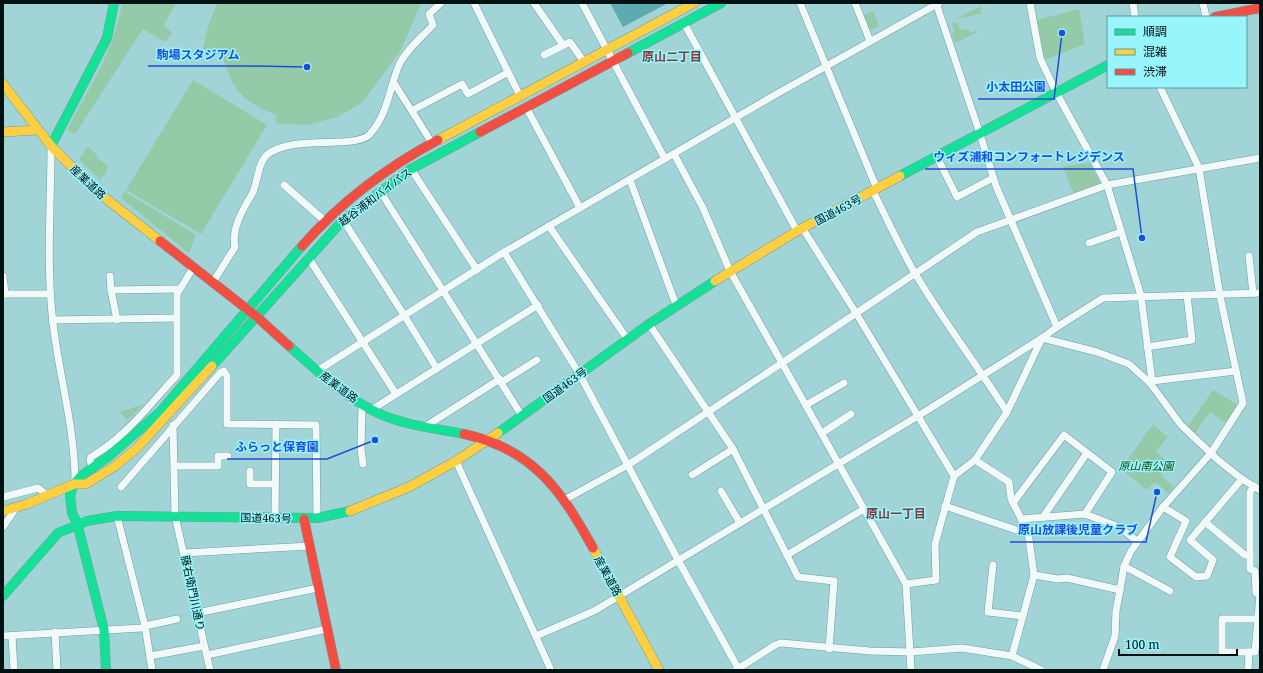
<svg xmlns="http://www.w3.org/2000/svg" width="1263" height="673" font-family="'Noto Serif','Noto Sans JP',serif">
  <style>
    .green { fill: #94caa7 }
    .water { fill: #5dabb0 }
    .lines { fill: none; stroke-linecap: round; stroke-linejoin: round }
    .street-casing { stroke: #739d9f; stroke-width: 8 }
    .fast-casing { stroke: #739d9f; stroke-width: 10 }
    .slow-casing { stroke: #739d9f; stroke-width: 10 }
    .jam-casing { stroke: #739d9f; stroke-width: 10 }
    .street { stroke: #f1f9f9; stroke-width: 7 }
    .fast { stroke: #16e098; stroke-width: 9 }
    .slow { stroke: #ffcf43; stroke-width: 9 }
    .jam { stroke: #f24e42; stroke-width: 9 }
    .labels { text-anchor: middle; stroke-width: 3; stroke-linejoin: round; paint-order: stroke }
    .street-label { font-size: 11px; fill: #001112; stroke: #98f5fb }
    .park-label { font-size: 11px; font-style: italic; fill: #15460b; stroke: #98f5fb }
    .neighbourhood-label { font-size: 12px; font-weight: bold; fill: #843b3d; stroke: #98f5fb }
    .leader { fill: none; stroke: #1d4ed8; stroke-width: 1.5 }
    .callout-dot { fill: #1d4ed8; stroke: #98f5fb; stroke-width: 1.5 }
    .callout-label { font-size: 12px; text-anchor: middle; font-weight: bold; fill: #1d4ed8; stroke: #98f5fb; stroke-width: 3; stroke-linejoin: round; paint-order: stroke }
  </style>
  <rect width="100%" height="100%" fill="#a1d4d7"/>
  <g class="green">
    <path d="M122 3H176L164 25 172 33 165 42 143 29 75 134 67 130C89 89 115 48 122 3Z"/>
    <path d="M217 3H421L401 50 362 103 337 117 307 125 275 123 277 115C241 101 234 91 222 55L203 49 208 26Z"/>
    <path d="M981 6V14L955 19Z"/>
    <path d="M1079 9 1085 44 1045 60 1037 20Z"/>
    <path d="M873 11 879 26 869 31 862 16Z"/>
    <path d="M952 23H958L960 30 969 29 970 32 977 31 978 32 955 43 952 32 954 31Z"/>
    <path d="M193 80 267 125 201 234 126 190Z"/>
    <path d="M88 147 97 155V158L108 166 105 175H103L100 180 79 159Z"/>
    <path d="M1090 163 1100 183 1073 193 1063 166Z"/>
    <path d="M124 191 196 235 189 253 121 198Z"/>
    <path d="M1213 390 1238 405 1226 423 1210 412 1195 433 1188 426Z"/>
    <path d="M144 404 127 420 120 412Z"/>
    <path d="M1153 424 1168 437 1156 451 1169 464 1161 476 1174 487 1168 493 1155 482 1147 490 1121 469Z"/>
  </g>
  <path class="water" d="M610 3H668L623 27Z"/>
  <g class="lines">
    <g class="street-casing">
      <g id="street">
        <path d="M474 3 520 96"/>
        <path d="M534 3 563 45"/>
        <path d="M582 3 665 159"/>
        <path d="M800 3 877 189"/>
        <path d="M855 3 870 41"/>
        <path d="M936 3 980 134 996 186 1057 327 1042 338 1097 352 1129 364 1150 383 1181 425 1218 460 1242 479 1260 490"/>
        <path d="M1030 3 1040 58 1056 92 1107 185 1141 296 1152 381 1150 383"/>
        <path d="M1133 3 1135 17"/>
        <path d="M1203 3 1206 17"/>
        <path d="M684 23 797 231"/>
        <path d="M544 55 570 42 584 62"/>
        <path d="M394 83 432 143"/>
        <path d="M526 107 580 208"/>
        <path d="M413 110 462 84 468 94 507 73"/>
        <path d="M51 146C51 205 46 265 53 323 59 376 75 428 75 482"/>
        <path d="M674 154 703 208 730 271 782 363 977 232 1107 185 1260 158"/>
        <path d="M937 157 957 197 993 178"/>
        <path d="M411 169 477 270"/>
        <path d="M630 180 676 305"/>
        <path d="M284 185 326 222"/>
        <path d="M380 191 522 416"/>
        <path d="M873 191C887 219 900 248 916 275 944 322 977 365 1007 412"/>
        <path d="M343 220 404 315 437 369"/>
        <path d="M549 226 628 340"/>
        <path d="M803 229 856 313 954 476 935 544 936 580 906 584"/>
        <path d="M1089 243 1121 232"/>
        <path d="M504 252 580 375 678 560 738 668"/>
        <path d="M1249 256 1253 293"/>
        <path d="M308 257 396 394"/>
        <path d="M3 276 5 294"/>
        <path d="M110 276 111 290 117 320"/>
        <path d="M213 282 235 247C231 229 243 209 252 194 258 183 257 163 268 154 294 134 356 150 370 134 388 114 389 89 399 65 406 50 422 37 433 25L429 14 441 3"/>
        <path d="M111 290 179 289"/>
        <path d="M3 294H50"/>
        <path d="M52 320 176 318"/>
        <path d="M649 324 733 449 798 577 834 581 829 649"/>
        <path d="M1057 327 1103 298 1260 293"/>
        <path d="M1147 347 1192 340 1187 295"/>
        <path d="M317 371 504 252 773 96 939 3"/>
        <path d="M1152 381 1236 371"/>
        <path d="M502 382 537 360"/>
        <path d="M362 405 361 449 363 464"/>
        <path d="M806 405 844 383"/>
        <path d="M371 410 538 305"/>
        <path d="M173 425 175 516 210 670"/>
        <path d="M426 426 500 379"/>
        <path d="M822 433 851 414"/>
        <path d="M975 460 1009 482 1011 499 1028 532 1034 575 1012 656"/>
        <path d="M456 461 551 670"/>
        <path d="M175 466H218V456H228"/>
        <path d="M92 468 90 460 91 457C126 437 150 404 177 375V294L193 268"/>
        <path d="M250 471V484H275"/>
        <path d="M692 475 733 449"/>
        <path d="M954 476 975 460 1007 412 1042 338"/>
        <path d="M1254 486 1250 492V569L1255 571 1256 593 1260 594"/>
        <path d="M121 487 220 373 224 371 227 376V424L316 425 317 518"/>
        <path d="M721 491 740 523"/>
        <path d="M3 497 38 488 47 495"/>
        <path d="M566 499 628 465 782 363 906 584 911 670"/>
        <path d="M1013 503 1064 435 1112 472 1085 514"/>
        <path d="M945 506 1028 534"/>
        <path d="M1163 507 1186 521 1170 557 1196 577 1207 576 1213 560 1190 540 1242 479"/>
        <path d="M117 516 145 626 152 670"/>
        <path d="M1043 517 1087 453"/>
        <path d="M275 519 276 424"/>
        <path d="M1021 519 1085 514 1119 527 1137 541"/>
        <path d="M1205 522 1245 555H1250"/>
        <path d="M3 527 16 508"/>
        <path d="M184 553 310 546"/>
        <path d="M787 555 864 509"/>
        <path d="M993 565 988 612 1023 616"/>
        <path d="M1124 566 1170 591"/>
        <path d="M1034 575 1058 579 1067 578 1120 590"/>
        <path d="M197 613 318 588"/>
        <path d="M55 632 57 670"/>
        <path d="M3 636 142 628 145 626 177 619"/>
        <path d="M12 636 14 670"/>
        <path d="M536 636 594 611 619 596 918 416 1042 338"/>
        <path d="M1249 652H1222V619H1258"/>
        <path d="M207 655 327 629"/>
        <path d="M150 656 204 646"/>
        <path d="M736 670 775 645 781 643 870 651 911 652 962 648 1012 656 1041 670"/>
        <path d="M1103 670 1115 636 1116 611 1120 590 1124 566 1131 551 1163 507 1211 453 1243 403 1220 296 1199 168 1160 87"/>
        <path d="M1248 670 1249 652H1255L1260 594"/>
      </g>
    </g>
    <g class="fast-casing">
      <g id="fast">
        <path d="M628 53 721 3"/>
        <path d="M51 146 107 38 114 3"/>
        <path d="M900 176 1108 65"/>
        <path d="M289 346C314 368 340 393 370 409 398 425 434 428 464 434"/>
        <path d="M212 366 343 220 411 169 480 132"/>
        <path d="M498 433 649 324 715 281"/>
        <path d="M77 523 104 630 106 670"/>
        <path d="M77 523 72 513 70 495 74 484 81 476 109 456 160 412 302 246"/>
        <path d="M3 596 58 533 87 521 117 516 317 518 350 511"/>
      </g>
    </g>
    <g class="slow-casing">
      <g id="slow">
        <path d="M3 84 51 146 95 190 160 241"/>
        <path d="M3 132 37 130"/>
        <path d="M438 140 694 3"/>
        <path d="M715 281 797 231 900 176"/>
        <path d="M3 511 27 504 74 484H86L115 466 137 448 212 366"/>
        <path d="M350 511 409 487 456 461 498 433"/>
        <path d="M593 548 659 670"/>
      </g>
    </g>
    <g class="jam-casing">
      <g id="jam">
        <path d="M1215 17 1260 8"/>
        <path d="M480 132 628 53"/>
        <path d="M160 241 257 317 289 346"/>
        <path d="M302 246C340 203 387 167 438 140"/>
        <path d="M464 434C533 449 561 490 593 548"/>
        <path d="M304 519 336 670"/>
      </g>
    </g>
    <use href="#street" class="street"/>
    <use href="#fast" class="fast"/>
    <use href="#slow" class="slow"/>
    <use href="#jam" class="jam"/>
  </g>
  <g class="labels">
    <g class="street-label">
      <text transform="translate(88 182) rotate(43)" y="4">産業道路</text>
      <text transform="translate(375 197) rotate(-37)" y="4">越谷浦和バイパス</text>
      <text transform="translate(838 210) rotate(-28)" y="4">国道463号</text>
      <text transform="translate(565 385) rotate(-36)" y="4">国道463号</text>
      <text transform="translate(339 387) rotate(37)" y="4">産業道路</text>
      <text transform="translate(266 518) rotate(1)" y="4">国道463号</text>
      <text transform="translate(608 576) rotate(61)" y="4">産業道路</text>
      <text transform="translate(193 593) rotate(78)" y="4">藤右衛門川通り</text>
    </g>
    <g class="park-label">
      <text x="1146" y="470">原山南公園</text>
    </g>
    <g class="neighbourhood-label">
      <text x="672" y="61">原山二丁目</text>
      <text x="896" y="518">原山一丁目</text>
    </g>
  </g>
  <path class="leader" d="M307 67L248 66H148M1062 33L1054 99H978M1142 238L1133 169H925M375 440L327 459H227M1157 492L1146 542H1010"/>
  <g class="callout-dot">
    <circle cx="307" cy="67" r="4"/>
    <circle cx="1062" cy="33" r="4"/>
    <circle cx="1142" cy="238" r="4"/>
    <circle cx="375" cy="440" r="4"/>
    <circle cx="1157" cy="492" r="4"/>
  </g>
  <g class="callout-label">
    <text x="198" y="59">駒場スタジアム</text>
    <text x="1016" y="91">小太田公園</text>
    <text x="1029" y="161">ウィズ浦和コンフォートレジデンス</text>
    <text x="277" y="451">ふらっと保育園</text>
    <text x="1078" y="534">原山放課後児童クラブ</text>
  </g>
  <rect width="1263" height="673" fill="none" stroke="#001112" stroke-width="8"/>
  <rect x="1107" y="16" width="140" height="72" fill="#98f5fb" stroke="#5b9a9e"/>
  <rect x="1115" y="29" width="20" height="6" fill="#16e098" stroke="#5b9a9e"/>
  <text x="1143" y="36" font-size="12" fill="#001112">順調</text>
  <rect x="1115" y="49" width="20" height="6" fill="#ffcf43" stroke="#5b9a9e"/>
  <text x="1143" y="56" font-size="12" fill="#001112">混雑</text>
  <rect x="1115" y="69" width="20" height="6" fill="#f24e42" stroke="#5b9a9e"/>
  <text x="1143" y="76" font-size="12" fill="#001112">渋滞</text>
  <path d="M1119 649v6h118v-6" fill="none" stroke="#001112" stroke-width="2"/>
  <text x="1125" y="649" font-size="12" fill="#001112" stroke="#98f5fb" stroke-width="3" paint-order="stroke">100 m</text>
</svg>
